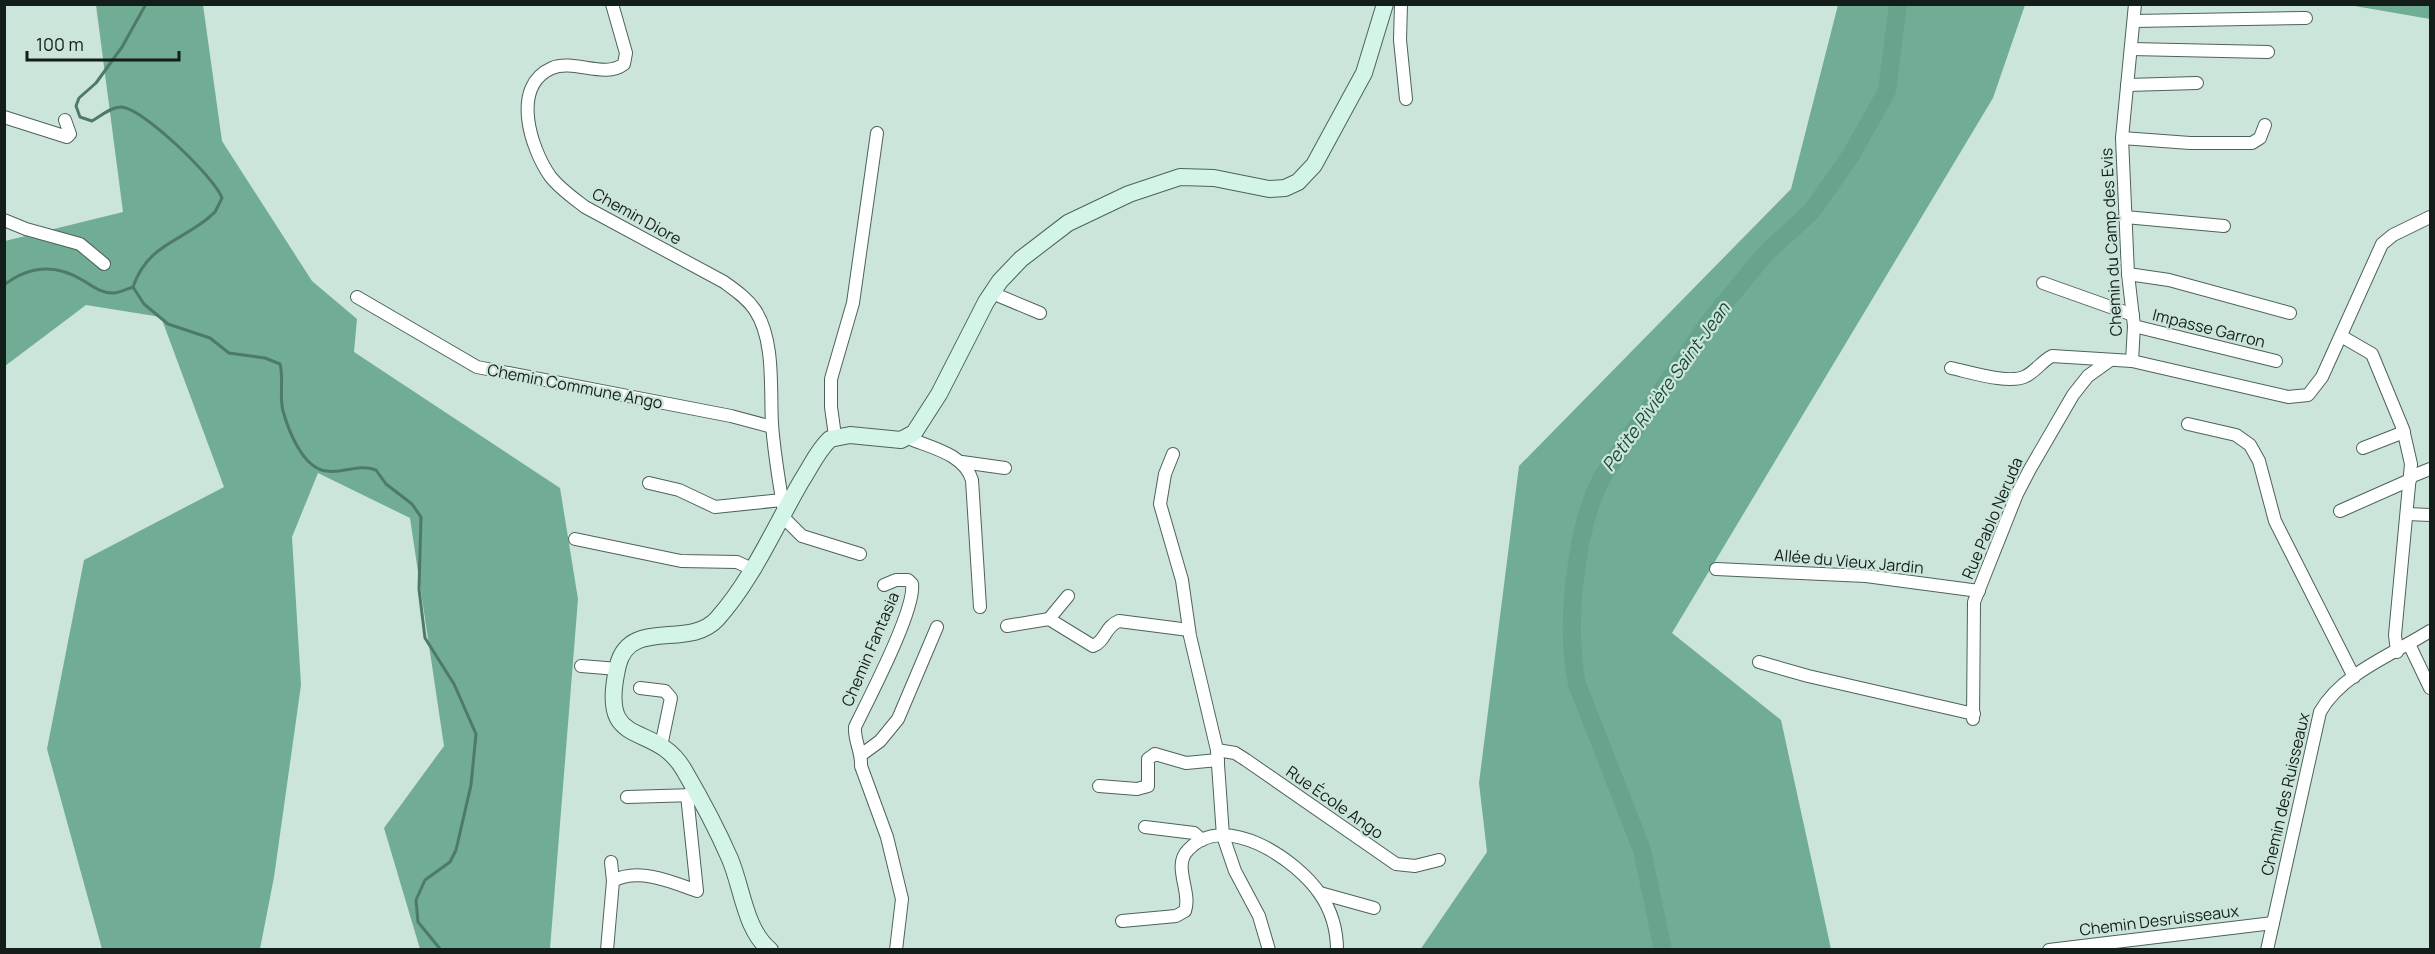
<svg xmlns="http://www.w3.org/2000/svg" width="2435" height="954" font-family="Manrope,sans-serif">
  <style>
    .forest { fill: #71ac94 }
    .lines { fill: none; stroke-linecap: round; stroke-linejoin: round }
    .stream { stroke: #4e7b69; stroke-width: 3 }
    .river { stroke: #68a38b; stroke-width: 18 }
    .street-casing { stroke: #4d6359; stroke-width: 14 }
    .secondary-casing { stroke: #4d6359; stroke-width: 18 }
    .street { stroke: #fff; stroke-width: 12 }
    .secondary { stroke: #d3f5e8; stroke-width: 16 }
    .labels { text-anchor: middle; stroke-width: 4.5; stroke-linejoin: round; paint-order: stroke }
    .street-label { font-size: 16px; fill: #131d19; stroke: #cce5da }
    .water-label { font-size: 18px; font-style: italic; fill: #194a39; stroke: #cce5da }
  </style>
  <rect width="100%" height="100%" fill="#cce5da"/>
  <g class="forest">
    <path d="M96 5H203L222 141 312 281 357 319 354 352 560 488 578 599 550 949H420L384 828 444 746 410 518 318 473 292 537 301 685 274 877 260 949H102L47 749 84 560 224 487 161 317 86 305 5 366V241L123 212Z"/>
    <path d="M1838 5H2025L1993 98 1672 633 1781 720 1831 949 1420 950 1487 852 1479 783 1519 466 1791 189Z"/>
    <path d="M2349 5H2430V19Z"/>
  </g>
  <g class="lines">
    <g class="stream">
      <path d="M146 4 122 47 96 83 79 98 76 106 80 117 92 121C101 116 111 107 121 107 142 107 215 178 222 198L215 212 207 219C177 243 147 246 133 287L144 304 168 324 210 338 229 353 265 358 280 364C284 379 279 396 283 411 289 432 303 468 326 471 344 474 358 463 376 470L386 484 412 504 421 517 419 589 425 638 454 684 476 734 471 785 456 850 450 862 425 880 416 900 418 922 441 950"/>
      <path d="M4 285C30 265 57 264 84 281 93 287 103 294 115 293 121 292 127 289 133 287"/>
    </g>
    <path class="river" d="M1663 950 1642 850 1577 684C1565 626 1575 525 1604 474L1710 321 1765 254 1812 211 1851 155 1887 91 1898 4"/>
    <g class="street-casing">
      <g id="street">
        <path d="M612 4 626 53 624 64C605 79 574 59 552 68 510 86 531 149 550 176 559 188 572 197 585 207L724 282C735 290 747 298 755 310 775 340 770 389 772 424 774 452 779 482 784 511"/>
        <path d="M1401 4 1400 40 1406 99"/>
        <path d="M2135 4 2122 138 2128 274 2134 326 2132 361 2288 397 2308 395 2322 377 2382 244 2393 235 2430 217"/>
        <path d="M2134 21 2306 18"/>
        <path d="M2131 49 2268 52"/>
        <path d="M2127 85 2197 83"/>
        <path d="M4 117 67 137 70 134 65 120"/>
        <path d="M2122 138 2190 143H2252L2260 138 2265 125"/>
        <path d="M2125 217 2224 226"/>
        <path d="M4 220 26 229 80 244 104 264"/>
        <path d="M2128 274 2169 280 2290 313"/>
        <path d="M2043 283 2133 315"/>
        <path d="M992 293 1040 313"/>
        <path d="M357 297 477 367 731 416 772 427"/>
        <path d="M2134 326 2276 361"/>
        <path d="M2341 336 2372 354 2403 429 2411 464 2395 635 2397 652"/>
        <path d="M1951 368C1970 372 2010 385 2026 376 2036 371 2042 361 2052 356L2132 361"/>
        <path d="M2188 424 2236 435 2250 445 2259 461 2275 521 2354 677"/>
        <path d="M835 436 831 407V379L853 303 877 133"/>
        <path d="M908 438C932 448 964 454 972 480L980 607"/>
        <path d="M2363 448 2404 432"/>
        <path d="M1173 454 1165 474 1160 504 1182 580 1190 636 1217 750 1223 836 1235 871 1259 916 1269 950"/>
        <path d="M962 462 1005 468"/>
        <path d="M2410 477 2430 469"/>
        <path d="M649 483 679 490 715 507 782 500"/>
        <path d="M2340 511 2410 480"/>
        <path d="M2407 514 2430 515"/>
        <path d="M782 516 802 536 860 554"/>
        <path d="M575 539 681 561 737 562 752 569"/>
        <path d="M1716 569 1866 576 1979 591"/>
        <path d="M884 585 896 580H908L912 584C916 609 868 700 855 727 854 741 862 752 861 766L887 837 902 899 896 950"/>
        <path d="M1049 619 1068 596"/>
        <path d="M1007 626 1049 619 1093 646C1106 641 1105 626 1119 621L1189 630"/>
        <path d="M2409 644 2430 688"/>
        <path d="M1759 662 1808 676 1974 714"/>
        <path d="M581 666 618 669"/>
        <path d="M640 688 665 691 671 698 661 746"/>
        <path d="M1973 719 1974 602 2017 494 2030 469 2073 395 2088 376 2109 361"/>
        <path d="M1217 750 1235 753 1246 760 1396 864 1415 866 1439 860"/>
        <path d="M861 755 880 741 898 719 937 627"/>
        <path d="M1099 786 1137 789 1148 786V759L1155 754 1186 763 1218 760"/>
        <path d="M627 797 695 795"/>
        <path d="M1145 827 1194 833 1202 840"/>
        <path d="M611 862 613 881"/>
        <path d="M1320 893 1374 908"/>
        <path d="M1122 921 1176 916 1185 911C1192 892 1172 866 1188 850 1225 810 1297 860 1320 894 1331 910 1337 930 1337 950"/>
        <path d="M607 950 613 881C638 867 673 882 697 891L687 795"/>
        <path d="M2049 950 2273 923"/>
        <path d="M2267 950 2320 712C2342 673 2394 654 2430 631"/>
      </g>
    </g>
    <g class="secondary-casing">
      <path id="secondary" d="M770 950C745 930 742 887 730 859 717 829 701 799 684 770 654 718 597 754 618 665 630 617 689 650 717 619 753 579 775 526 802 480 811 466 818 450 830 439L850 435 901 440 914 433 939 394 986 302 1000 281 1021 259 1068 223 1129 194 1180 177 1214 178 1269 189 1285 188 1298 182 1314 165 1364 73 1385 4"/>
    </g>
    <use href="#street" class="street"/>
    <use href="#secondary" class="secondary"/>
  </g>
  <g class="labels">
    <g class="street-label">
      <text transform="translate(637 216) rotate(29)" y="6">Chemin Diore</text>
      <text transform="translate(2111 242) rotate(-93)" y="6">Chemin du Camp des Evis</text>
      <text transform="translate(2209 328) rotate(14)" y="6">Impasse Garron</text>
      <text transform="translate(575 386) rotate(11)" y="6">Chemin Commune Ango</text>
      <text transform="translate(1992 518) rotate(-67)" y="6">Rue Pablo Neruda</text>
      <text transform="translate(1849 561) rotate(5)" y="6">Allée du Vieux Jardin</text>
      <text transform="translate(870 649) rotate(-67)" y="6">Chemin Fantasia</text>
      <text transform="translate(2285 794) rotate(-77)" y="6">Chemin des Ruisseaux</text>
      <text transform="translate(1335 802) rotate(35)" y="6">Rue École Ango</text>
      <text transform="translate(2159 920) rotate(-7)" y="6">Chemin Desruisseaux</text>
    </g>
    <g class="water-label">
      <text transform="translate(1666 387) rotate(-54)" y="6">Petite Rivière Saint-Jean</text>
    </g>
  </g>
  <rect width="2435" height="954" fill="none" stroke="#131d19" stroke-width="12"/>
  <path d="M27 51v9h152v-9" fill="none" stroke="#131d19" stroke-width="3"/>
  <text x="36" y="51" font-size="18" fill="#131d19" stroke="#cce5da" stroke-width="4.5" paint-order="stroke">100 m</text>
</svg>
